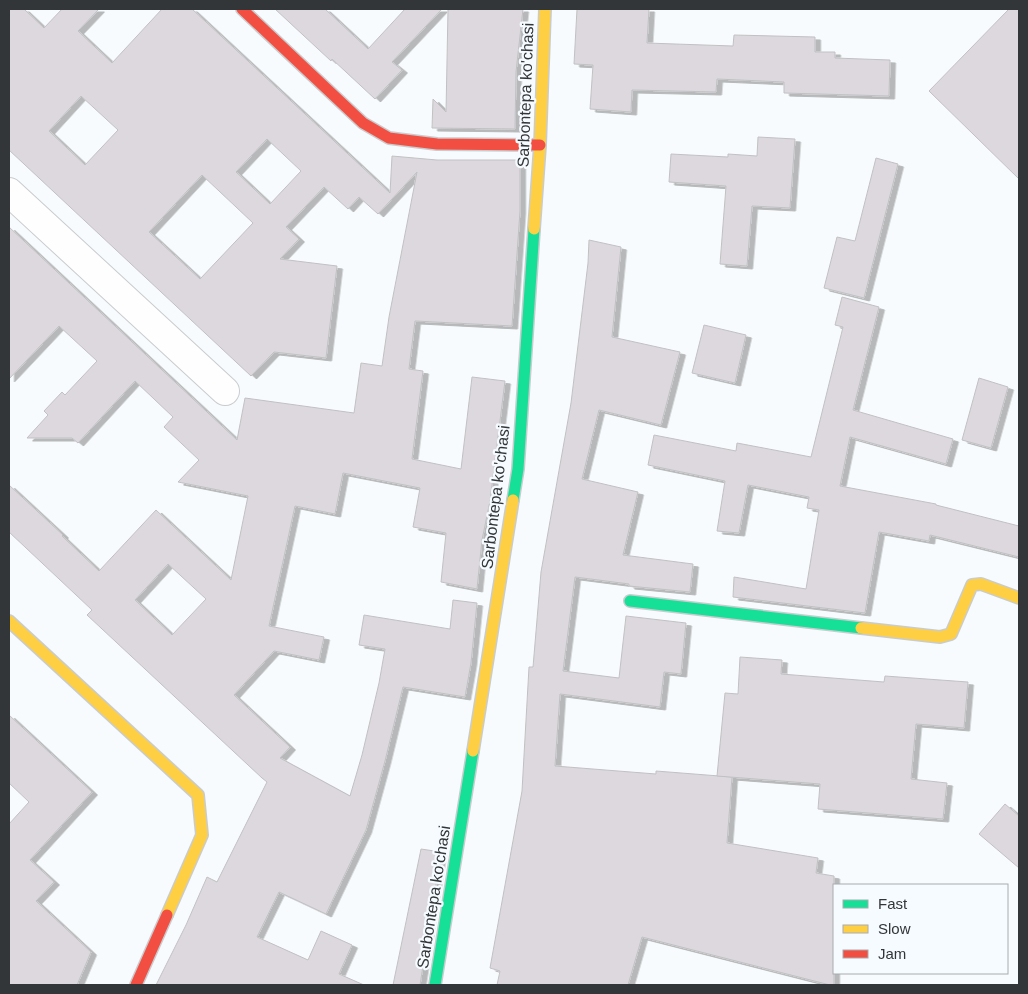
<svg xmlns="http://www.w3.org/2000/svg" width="1028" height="994" font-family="Helvetica,sans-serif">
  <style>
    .building { fill: #dcd8de; stroke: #c1c1c3; fill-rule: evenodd; filter: url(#shadow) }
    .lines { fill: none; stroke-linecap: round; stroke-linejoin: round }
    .street-casing { stroke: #c9ccce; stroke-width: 30 }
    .fast-casing { stroke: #c9ccce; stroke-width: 14 }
    .slow-casing { stroke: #c9ccce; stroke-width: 14 }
    .jam-casing { stroke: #c9ccce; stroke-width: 14 }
    .street { stroke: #fefeff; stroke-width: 28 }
    .fast { stroke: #16e098; stroke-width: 11 }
    .slow { stroke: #ffcf43; stroke-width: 11 }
    .jam { stroke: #f24e42; stroke-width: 11 }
    .labels { text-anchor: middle; stroke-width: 4.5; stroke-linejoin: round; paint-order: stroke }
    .street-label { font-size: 16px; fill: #333638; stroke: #f6fbff }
  </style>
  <defs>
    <filter id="shadow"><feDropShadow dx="5.5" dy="3" stdDeviation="0" flood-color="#0004"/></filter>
  </defs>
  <rect width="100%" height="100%" fill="#f8fbfd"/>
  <g class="building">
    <path d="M9 9H24L44 28 62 9H99L78 31 112 63 162 9H192L390 193 392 156 437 160H520V211L512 326 415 321 409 369 423 371 412 459 461 469 472 377 505 381 490 501 482 540 477 589 441 582 446 533 413 527 420 488 343 473 335 514 295 506 269 626 324 637 319 660 274 651 234 695 290 747 280 758 350 796 362 755 379 683 385 649 359 645 364 615 450 629 453 600 477 603 471 663 465 697 403 687 385 761 366 830 326 914 279 892 257 937 308 960 321 931 352 945 339 974 364 985H156L186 925 207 877 217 882 267 782 262 778 87 615 92 610 9 532V485L63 535 62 536 99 571 156 510 231 580 248 496 178 482 199 460 164 427 173 417 135 381 78 443 72 438H27L48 415 44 411 62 392 65 395 97 361 59 326 9 379V227L237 440 245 398 354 413 361 363 382 366 389 317 417 172 378 214 359 197 348 209 324 187 286 227 299 239 280 259 337 266 326 358 274 352 251 376 9 150ZM81 96 118 130 85 165 49 131ZM267 139 301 171 270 204 236 172ZM202 175 253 223 200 279 149 232ZM168 564 206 599 172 635 135 600Z"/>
    <path d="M275 9H325L368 49 405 9H442L392 62 402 70 375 99 332 59 331 61Z"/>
    <path d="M448 9H523L516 72 515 129 432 128 433 99 446 112Z"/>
    <path d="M577 9H649L647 43 733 46 734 35 815 37V52H835V58L890 60 889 96 784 93V82L717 79 716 92 632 90 631 112 590 109 593 65 574 64Z"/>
    <path d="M1009 9H1019V179L929 91Z"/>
    <path d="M758 137 795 139 790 208 752 206 747 266 720 264 726 186 669 182 671 154 728 157V154L757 156Z"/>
    <path d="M876 158 898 164 864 298 824 288 837 237 855 241Z"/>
    <path d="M589 240 621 247 612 337 680 352 661 425 599 410 582 479 638 492 623 555 693 564 690 592 629 586V584L575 577 563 671 619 678 626 616 686 623 681 674 664 672 660 707 560 694 555 766 656 774V771L732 777 727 843 818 858 816 873 834 876V985H830L642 937 628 985H497L500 971 490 968 522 791 529 667H533L541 572 571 403 588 263Z"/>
    <path d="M842 297 879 307 853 410 953 439 946 464 850 437 840 486 936 504V505L1019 526V557L930 535 929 541 879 532 865 613 733 597 734 577 806 589 819 510 807 508 809 497 748 485 739 533 717 531 725 481 648 465 654 435 736 451 737 443 811 457 843 327 835 325Z"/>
    <path d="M704 325 746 335 735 383 692 373Z"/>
    <path d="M979 378 1008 387 991 448 962 440Z"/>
    <path d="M740 657 782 660 781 674 884 682 885 676 968 682 964 728 916 724 911 779 947 783 943 819 818 809 820 784 717 776 725 693 738 694Z"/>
    <path d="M9 715 92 792 30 860 54 882 36 901 91 952 77 985H9V824L29 802 9 783Z"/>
    <path d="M1005 804 1019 816V868L979 834Z"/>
    <path d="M421 849 441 852 420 985H393Z"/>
  </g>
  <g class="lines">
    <g class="street-casing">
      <path id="street" d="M9 192 225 391"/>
    </g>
    <g class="fast-casing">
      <g id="fast">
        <path d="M513 500 518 469 534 229"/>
        <path d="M630 601 861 628"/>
        <path d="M435 985 473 751"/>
      </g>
    </g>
    <g class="slow-casing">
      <g id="slow">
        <path d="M534 229 540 145 545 9"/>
        <path d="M9 621 198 795 202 835 167 915"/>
        <path d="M861 628 940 637 951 634 972 585 981 584 1019 598"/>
        <path d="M473 751 513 500"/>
      </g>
    </g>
    <g class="jam-casing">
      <g id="jam">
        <path d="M242 9 363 123 389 138 437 144 540 145"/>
        <path d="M136 985 167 915"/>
      </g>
    </g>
    <use href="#street" class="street"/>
    <use href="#fast" class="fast"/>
    <use href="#slow" class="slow"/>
    <use href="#jam" class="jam"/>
  </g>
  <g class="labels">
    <g class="street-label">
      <text transform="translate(525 95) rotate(-88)" y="6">Sarbontepa ko'chasi</text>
      <text transform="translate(495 497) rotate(-83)" y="6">Sarbontepa ko'chasi</text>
      <text transform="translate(433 897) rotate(-81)" y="6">Sarbontepa ko'chasi</text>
    </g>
  </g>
  <rect width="1028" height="994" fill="none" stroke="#333638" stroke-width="20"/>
  <rect x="833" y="884" width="175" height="90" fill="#f6fbff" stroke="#a8acaf"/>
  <rect x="843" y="900" width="25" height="8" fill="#16e098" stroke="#a8acaf"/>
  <text x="878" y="909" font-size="15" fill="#333638">Fast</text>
  <rect x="843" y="925" width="25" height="8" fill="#ffcf43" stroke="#a8acaf"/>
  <text x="878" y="934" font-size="15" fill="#333638">Slow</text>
  <rect x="843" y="950" width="25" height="8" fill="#f24e42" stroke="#a8acaf"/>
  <text x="878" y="959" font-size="15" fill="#333638">Jam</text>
</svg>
